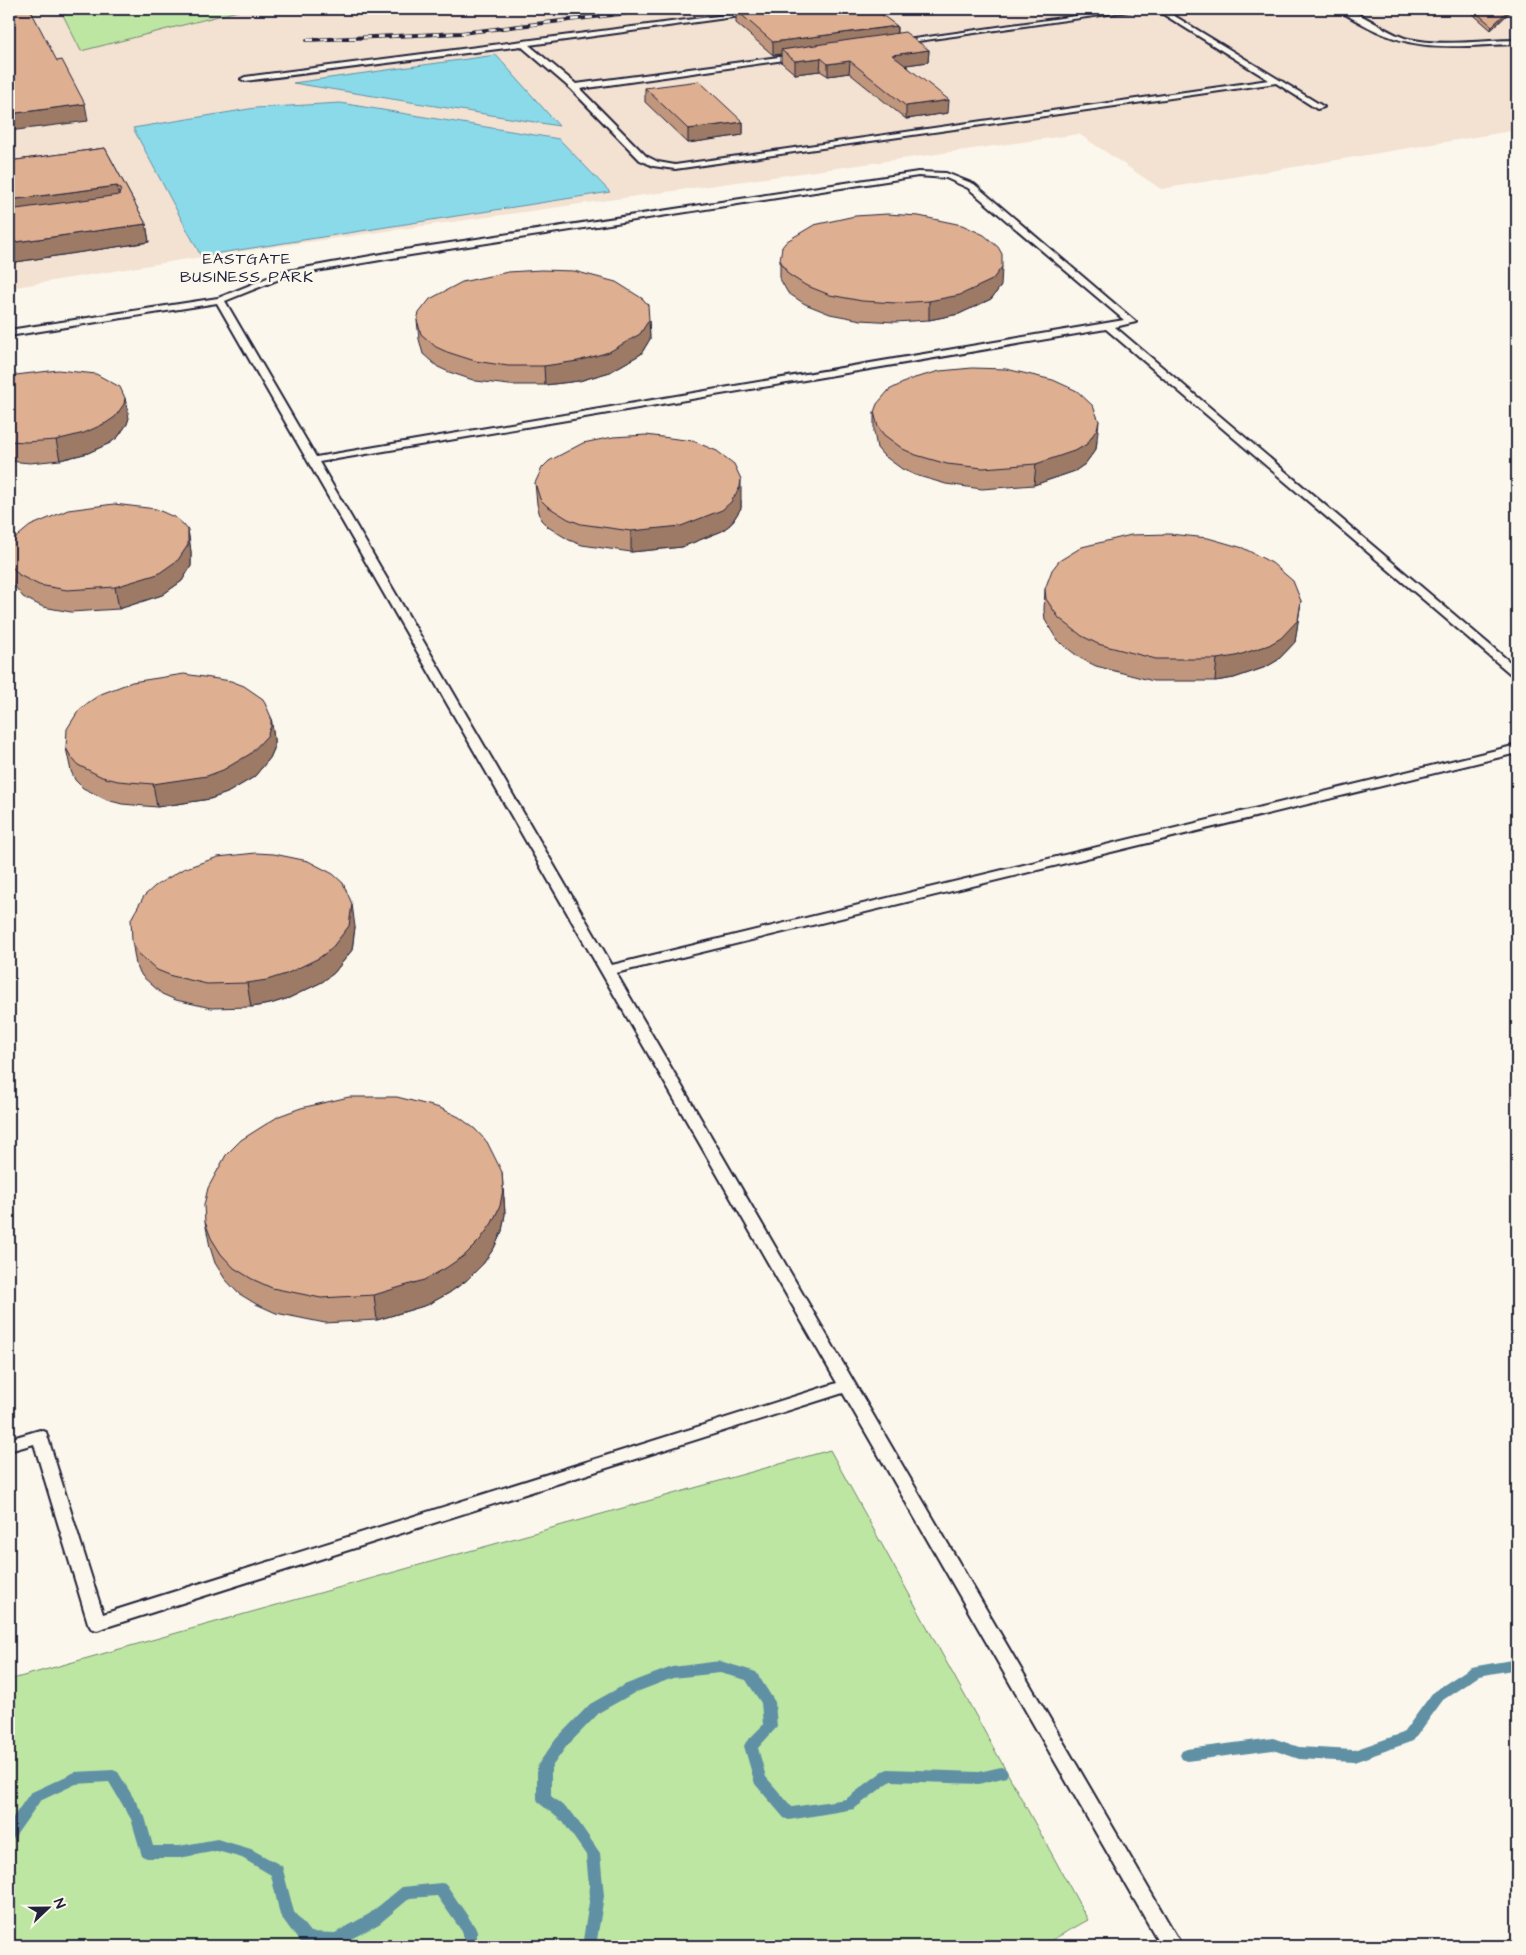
<svg xmlns="http://www.w3.org/2000/svg" width="1526" height="1955" font-family="'Architects Daughter',sans-serif">
  <style>
    .built { fill: #f3e1d1 }
    .green { fill: #bde6a2; stroke: #70846e }
    .water { fill: #8bdaea; stroke: #6190a4 }
    .lines { fill: none; stroke-linecap: round; stroke-linejoin: round }
    .stream { fill: #6190a4; fill-rule: evenodd }
    .service-casing { stroke: #22223b; stroke-width: 4 }
    .service { fill: #fbf7ec; fill-rule: evenodd }
    .rail-casing { stroke: #22223b; stroke-width: 4 }
    .rail { stroke: #fbf7ec; stroke-width: 2.5; stroke-dasharray: 7; stroke-linecap: butt }
    .wall { fill: #c0967d; stroke: #22223b }
    .shaded-wall { fill: #9c7a66; stroke: #22223b }
    .building { fill: #dfaf91; stroke: #22223b }
    .labels { text-anchor: middle; stroke-width: 5; stroke-linejoin: round; paint-order: stroke }
    .far-neighbourhood-label { font-size: 16px; letter-spacing: 1px; fill: #22223b; stroke: #fbf7ec }
  </style>
  <rect width="100%" height="100%" fill="#fbf7ec"/>
  <filter id="ink" filterUnits="userSpaceOnUse"><feTurbulence type="fractalNoise" baseFrequency=".02" numOctaves="2"/><feDisplacementMap in="SourceGraphic" scale="10" xChannelSelector="R" yChannelSelector="G"/><feConvolveMatrix kernelMatrix="1 2 1 2 8 2 1 2 1" color-interpolation-filters="sRGB"/></filter>
  <g filter="url(#ink)">
    <path class="built" d="M9 9H60L81 51 246 9H1517V130L1161 189 1079 134 181 260 9 288Z"/>
    <g class="green">
      <path d="M60 9H246L81 51Z"/>
      <path d="M830 1450 1088 1920 1041 1946H9V1680Z"/>
    </g>
    <g class="water">
      <path d="M496 55 559 126 293 83Z"/>
      <path d="M340 103 559 139 610 192 201 256 133 128 255 108Z"/>
    </g>
    <g class="lines">
      <g class="stream">
        <path d="M1517 1659V1669L1479 1676 1443 1700 1413 1741 1354 1762 1299 1759 1273 1750 1187 1761 1182 1759 1180 1755 1182 1751 1187 1749 1273 1738 1299 1747 1354 1750 1403 1733 1433 1692 1471 1667Z"/>
        <path d="M720 1661 756 1672 775 1702 777 1727 758 1748 766 1777 792 1807 846 1799 883 1771 888 1769 979 1772 1001 1767 1006 1769 1008 1773 1006 1777 979 1784 891 1781 854 1809 789 1820 784 1818 755 1784 744 1746 746 1742 763 1725 761 1703 746 1680 720 1673 673 1678 634 1693 600 1712 566 1747 551 1768V1796L573 1814 600 1853 604 1896 596 1946H582L590 1896 586 1855 563 1822 539 1803 537 1799V1767L539 1763 556 1739 590 1704 624 1685 672 1667Z"/>
        <path d="M113 1770 118 1772 145 1817 153 1846H179L217 1839 251 1849 282 1866 294 1912 310 1932 335 1933 369 1914 402 1887 441 1883 446 1884 475 1927 477 1932V1946H463V1933L437 1896 410 1898 379 1924 338 1946H306L301 1944 280 1915 271 1875 242 1858 217 1851 179 1858H147L142 1856 131 1819 109 1782 76 1784 40 1801 14 1838 9 1840V1823L30 1793 75 1772Z"/>
      </g>
      <g class="service-casing">
        <g id="service">
          <path d="M772 9H791L529 45 576 84 802 54V58H799L580 89 646 156 658 162 675 165 1269 80 1155 9H1163L1324 107 1317 109 1276 83 675 169 653 166 640 160 571 89 521 46 245 81 241 79 245 77Z"/>
          <path d="M1125 9H1143L897 44 893 42Z"/>
          <path d="M1338 9C1359 8 1386 34 1409 39 1444 47 1481 40 1517 40V44C1457 45 1416 55 1361 23 1354 19 1345 15 1338 9Z"/>
          <path d="M918 172 946 173 974 184 1136 322 1115 327 1517 668V677L1513 676 1106 329 319 462 612 965 1517 745V753L616 973 1182 1946H1161L843 1393 97 1630 91 1628 88 1623 34 1444 9 1451V1439L40 1430 46 1432 103 1614 837 1383 217 303 9 336V330L218 298 282 272 404 250ZM918 176 946 178 968 188 1124 320 316 457 225 301 287 276 404 256Z"/>
        </g>
      </g>
      <use href="#service" class="service"/>
      <g class="rail-casing">
        <path id="rail" d="M307 40 461 33 662 9"/>
      </g>
      <use href="#rail" class="rail"/>
    </g>
    <g class="wall">
      <path d="M1467 9H1513L1491 30Z"/>
      <path d="M736 10 897 26V34L929 50 928 62 906 65 948 113 906 119 849 73 828 76 820 71 795 74 781 62V54L773 55 736 23Z"/>
      <path d="M645 88 743 122V135L688 143 645 102Z"/>
      <path d="M105 148 146 224 149 242 9 263V161Z"/>
      <path d="M780 260 1001 286 991 299 959 314 929 320 895 322 861 320 830 314 805 304 788 293 780 279Z"/>
      <path d="M417 320H649L650 339 641 354 610 372 579 381 545 385H509L476 381 449 372 438 367 423 354 419 339Z"/>
      <path d="M9 377 129 418 127 424 118 437 110 443 88 453 60 460 30 463 9 461Z"/>
      <path d="M874 412 1097 441 1096 449 1085 464 1075 471 1034 485 982 489 946 484 915 475 902 469 883 455 877 448 874 432Z"/>
      <path d="M535 483 741 500V508L731 524 722 531 682 547 631 552 582 545 569 540 548 527 541 520 537 504Z"/>
      <path d="M188 530 191 552V566L182 581 162 595 119 609 71 612 43 607 23 597 13 584 9 565V547Z"/>
      <path d="M1045 589 1301 601 1295 642 1278 660 1266 667 1234 678 1215 681H1153L1096 666 1080 658 1057 640 1045 620 1044 610Z"/>
      <path d="M271 717 274 739V749L270 758 254 777 227 793 210 799 157 807 122 804 107 800 83 788 75 780 71 771 66 748Z"/>
      <path d="M355 927 352 950 334 973 322 982 289 998 270 1004 251 1007 211 1008 176 1000 162 994 142 976 136 965 132 941Z"/>
      <path d="M504 1197 505 1214 502 1231 494 1248 483 1264 467 1280 449 1293 427 1305 377 1320 325 1323 276 1313 256 1304 238 1293 225 1279 215 1263 210 1247 205 1222Z"/>
    </g>
    <g class="shaded-wall">
      <path d="M1510 9H1513L1491 30 1492 26Z"/>
      <path d="M897 26 896 38 781 50V54L773 55V42Z"/>
      <path d="M929 50 928 62 892 67V55Z"/>
      <path d="M821 58 820 71 795 74V61Z"/>
      <path d="M850 61 849 73 828 76V64Z"/>
      <path d="M949 100 948 113 906 119V106Z"/>
      <path d="M85 104 88 121 9 131V114Z"/>
      <path d="M743 122V135L688 143V129Z"/>
      <path d="M117 186 120 204 9 219V200Z"/>
      <path d="M146 224 149 242 9 263V243Z"/>
      <path d="M1002 267 1001 286 991 299 959 314 929 320V301Z"/>
      <path d="M649 320 650 339 641 354 610 372 579 381 545 385 544 366Z"/>
      <path d="M125 398 129 418 127 424 118 437 110 443 88 453 60 460 56 440Z"/>
      <path d="M1099 421 1096 449 1085 464 1075 471 1034 485 1036 464Z"/>
      <path d="M741 479V508L731 524 722 531 682 547 631 552V531Z"/>
      <path d="M188 530 191 552V566L182 581 162 595 119 609 115 587Z"/>
      <path d="M1301 601 1295 642 1278 660 1266 667 1234 678 1215 681 1217 659Z"/>
      <path d="M271 717 274 739V749L270 758 254 777 227 793 210 799 157 807 153 784Z"/>
      <path d="M352 904 355 927 352 950 334 973 322 982 289 998 270 1004 251 1007 247 983Z"/>
      <path d="M9 1160 11 1170 10 1198 9 1201Z"/>
      <path d="M502 1172 505 1214 502 1231 494 1248 483 1264 467 1280 449 1293 427 1305 377 1320 374 1295Z"/>
    </g>
    <g class="building">
      <path d="M9 9H30L57 61 62 60 85 104 9 114Z"/>
      <path d="M749 9H874L897 26 773 42 736 10Z"/>
      <path d="M1472 9H1510L1492 26Z"/>
      <path d="M905 32 929 50 892 55 949 100 906 106 850 61 828 64 821 58 795 61 781 50Z"/>
      <path d="M699 81 743 122 688 129 645 88Z"/>
      <path d="M105 148 146 224 9 243V210L119 195 121 189 117 186 9 200V161Z"/>
      <path d="M887 214 919 216 962 225 984 235 998 247 1002 254V267L992 280 960 295 929 301 896 303 862 301 830 295 805 285 788 274 780 260 782 247 787 241 814 225 855 216Z"/>
      <path d="M541 270 574 271 616 282 643 299 648 305 649 320 640 334 609 352 578 361 544 366H508L475 361 447 352 436 347 421 334 417 320 419 313 430 299 462 282 508 272Z"/>
      <path d="M972 368 1006 369 1053 380 1077 391 1093 406 1099 421 1097 429 1087 444 1077 450 1036 464 983 468 947 464 916 455 903 449 884 435 878 427 874 412 877 404 889 390 911 379 940 371Z"/>
      <path d="M58 370 96 374 120 387 125 398 124 404 115 417 106 423 84 433 56 440 26 442 9 441V377L16 375Z"/>
      <path d="M646 435 693 441 717 451 734 464 741 479 740 487 731 502 722 510 681 526 631 531 581 524 568 519 547 506 540 499 535 483 542 468 549 461 583 443 613 437Z"/>
      <path d="M114 504 156 509 176 518 183 524 188 530V545L178 560 158 574 115 587 67 590 39 585 19 575 9 563V547L13 540 30 526 68 510Z"/>
      <path d="M1169 534 1208 538 1243 548 1272 563 1293 581 1301 601 1298 620 1281 638 1269 645 1236 656 1217 659H1156L1098 644 1082 636 1059 618 1046 599 1045 589 1052 570 1059 561 1082 547 1131 535Z"/>
      <path d="M184 674 231 681 244 686 263 699 271 717V726L267 736 250 754 223 770 207 776 153 784 118 781 102 777 78 765 71 757 66 748 67 729 79 710 89 702 101 694 132 682Z"/>
      <path d="M256 853 274 854 308 861 333 874 343 883 352 904 349 926 331 949 319 958 286 974 267 980 247 983 207 984 172 976 157 970 137 952 132 941 131 919 144 896 155 886 183 869 218 857Z"/>
      <path d="M349 1097H397L440 1108 459 1117 475 1129 487 1142 502 1172 503 1189 500 1206 492 1223 480 1240 465 1255 446 1268 424 1280 374 1295 321 1298 272 1288 252 1279 234 1268 221 1254 211 1238 205 1222 204 1205 208 1188 226 1155 241 1140 279 1116 301 1108Z"/>
    </g>
  </g>
  <g class="labels">
    <g class="far-neighbourhood-label">
      <text x="247" y="264">EASTGATE<tspan x="247" dy="18">BUSINESS PARK</tspan></text>
    </g>
  </g>
  <rect width="1526" height="1955" fill="none" stroke="#fbf7ec" stroke-width="30"/>
  <rect x="15" y="15" width="1496" height="1925" fill="none" stroke="#22223b" stroke-width="2" filter="url(#ink)"/>
  <g transform="translate(48 1908) rotate(68)" stroke="#fbf7ec" stroke-width="4" paint-order="stroke">
  <path d="M0-4L9 19L0 12L-9 19Z" fill="#22223b"/>
  <text y="-8" font-size="14" font-weight="bold" text-anchor="middle" fill="#22223b">N</text>
  </g>
</svg>
